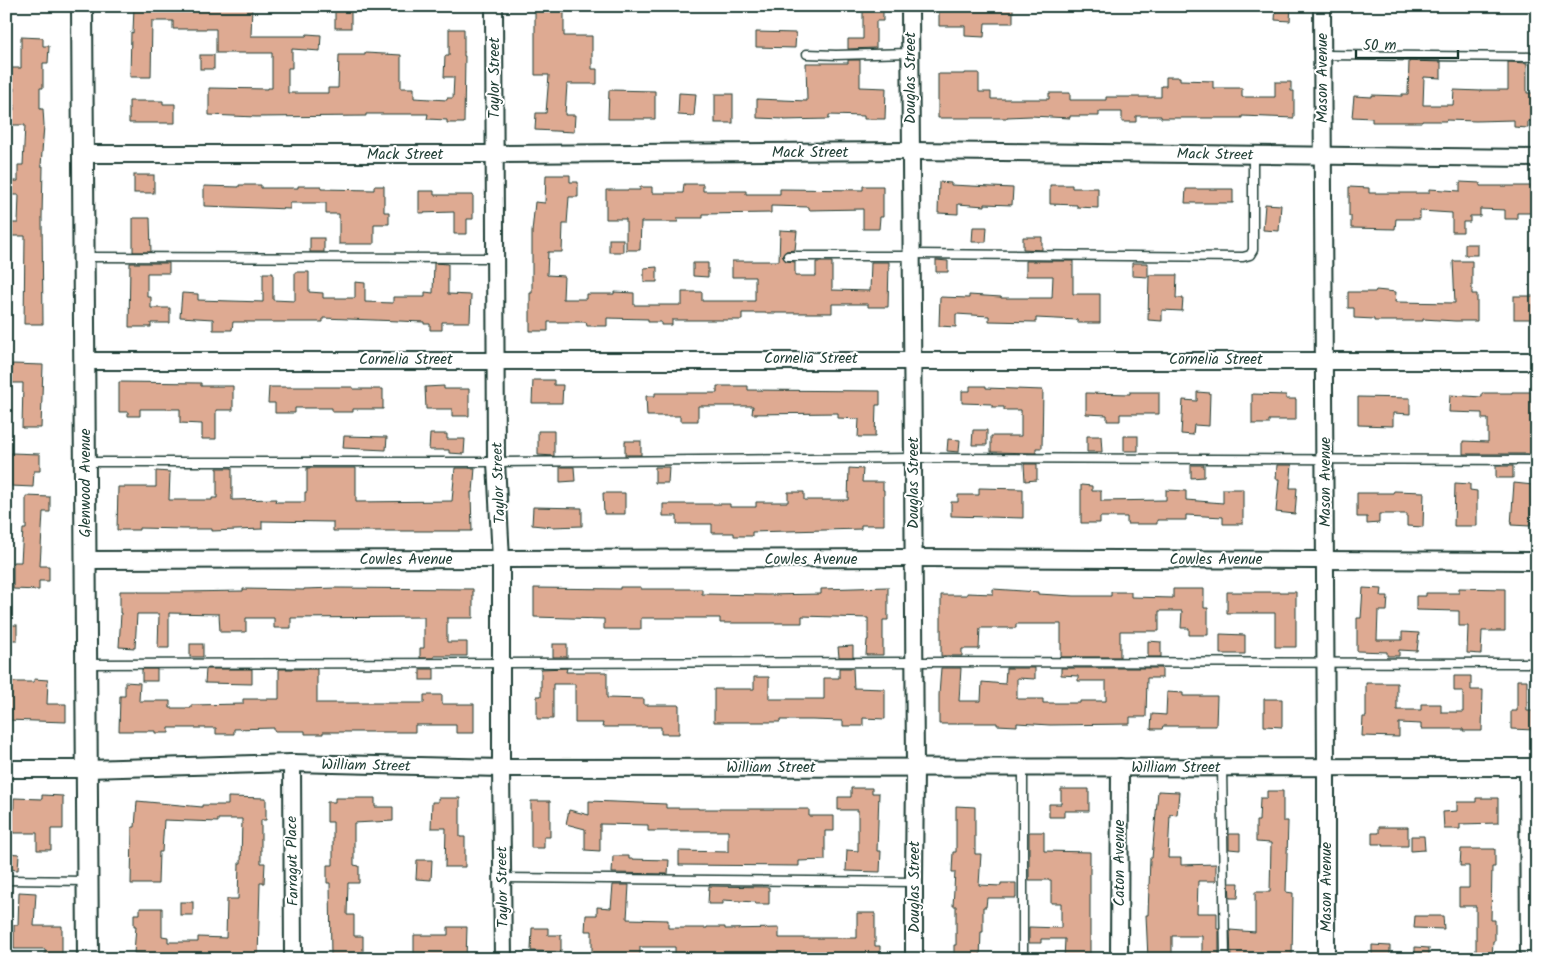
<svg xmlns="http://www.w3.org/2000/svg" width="1543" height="965" font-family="Kalam,sans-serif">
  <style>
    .building { fill: #deaa92; stroke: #1f3d34 }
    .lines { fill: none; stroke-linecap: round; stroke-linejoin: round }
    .service-casing { stroke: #1f3d34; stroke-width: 11 }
    .minor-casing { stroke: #1f3d34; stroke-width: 20 }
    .tertiary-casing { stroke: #1f3d34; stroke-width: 24 }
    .service { stroke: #fff; stroke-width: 8 }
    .minor { stroke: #fff; stroke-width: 16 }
    .tertiary { stroke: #fff; stroke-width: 20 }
    .labels { text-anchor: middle; stroke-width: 4; stroke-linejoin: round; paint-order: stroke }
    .street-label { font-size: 15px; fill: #1f3d34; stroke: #fff }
  </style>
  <rect width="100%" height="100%" fill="#fff"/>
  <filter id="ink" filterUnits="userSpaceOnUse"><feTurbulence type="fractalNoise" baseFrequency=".02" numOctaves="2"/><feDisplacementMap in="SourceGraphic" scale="10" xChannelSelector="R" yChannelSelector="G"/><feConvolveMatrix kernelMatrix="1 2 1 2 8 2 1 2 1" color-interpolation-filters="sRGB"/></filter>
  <g filter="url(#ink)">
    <g class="building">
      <path d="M134 6H157V10L178 11V6H252L251 36H306L307 34 321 35 320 51 292 49V68H288V93H328V88H338L339 55H365V53L384 54 401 55V88H414V98L447 100V98H453L454 77H444L445 56H449V29H464V56H465L464 123H447V120L427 119 428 114H366V116L256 117 209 115V88L268 89V88H272V53H216V29H173V21H152L151 77H130L131 32 133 33Z"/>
      <rect x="335" y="6" width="16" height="22"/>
      <path d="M535 6H564V36H592V69H597V84H567L565 115H575L574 132 535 130 536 113H546L549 75H535Z"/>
      <path d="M863 6H883V21H876V48L848 49V39H863Z"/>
      <path d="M939 6H1013V23H985L984 37 965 36V26H939Z"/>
      <path d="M1276 6H1291L1290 21 1275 20Z"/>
      <path d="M756 32 796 33 795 48 756 47Z"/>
      <path d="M21 37 43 38V46H49L48 63H43V88H40V109H43L44 125 41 166H43L42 217 43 324H24L25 236H9V223H18L19 195H8L9 181H18V165H23L25 125H6V110H14V88H9V68H21Z"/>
      <rect x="200" y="55" width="14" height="14"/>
      <path d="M848 60H860V87L886 88 885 119H864V116L829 115V119L784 120V119L757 118V99L807 101 806 63H848Z"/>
      <path d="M1409 61 1441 62V78L1424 77 1423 105H1453L1454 90 1481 91V90H1508V62L1527 63V93H1535V121H1528V128L1514 127V120L1476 121 1446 120V121H1422V122H1372V118L1352 117 1354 96 1372 97V95L1402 96V94H1408Z"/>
      <path d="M965 73H979V92H991V99H1049V93H1070V100H1106V97H1161V86H1166V77H1180V80L1213 81V88H1242V97H1275V82H1291V91H1294V118L1242 116V118H1161V116H1136V122H1122V112H1099V116H1070V118L1031 116 1007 117V118H938V74H965Z"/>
      <path d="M609 90 655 91V119H608Z"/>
      <path d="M679 93 696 94 694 116 678 115Z"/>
      <rect x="715" y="94" width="18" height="29"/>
      <path d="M129 101H163V104H175V123H129Z"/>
      <rect x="134" y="175" width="20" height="18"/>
      <path d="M546 175H570V182H578V197H569L567 224H563L562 252H548L547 275 564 276 563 299H586V294H614V292L634 293V305H682V292H702V301H755V277H732V261H779L780 230 797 231 795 250 786 251 782 256 786 261 795 262V276H816V262H832V290L870 291 871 262H889L888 307H868V304H832V313H742V320H672V325H661V322H648V319L607 318V326H587L586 322H548V331H530V293H532V232L535 202 545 203Z"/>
      <path d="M939 182 951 183V185L1013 188 1012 205 985 204V206L958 204V214L938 213Z"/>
      <path d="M1460 182 1480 183V186H1537V213H1517V219H1505V210L1480 209V216H1470V222H1463V232H1452V213L1420 211V219H1396L1395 229 1351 228V216H1349V187L1369 188V193H1429V189L1460 191Z"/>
      <path d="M684 184H703V191H746V194H780V189L863 190V186H883V217H880L879 229H863V209L809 210V207L771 206V213L703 214V218H678V222H641L640 250H626V219H606V190H640V187H652V193H683Z"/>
      <path d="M239 185H261V188H298V186H321V189L374 190V186H384V212H389V224H374V244H339V214H326V203H290V209L204 206V186L239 187Z"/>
      <path d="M1050 185H1072V188H1098V208L1077 207V205L1050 204Z"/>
      <path d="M1186 189H1233V203H1185Z"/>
      <path d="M419 191H434V195H473V219H467V234H454V212L419 213Z"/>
      <path d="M1265 204 1281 205 1279 231 1263 230Z"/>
      <path d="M133 218H150L151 252H133Z"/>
      <path d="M973 227H987L986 242H972Z"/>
      <path d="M1023 237H1042V250L1023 249Z"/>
      <rect x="310" y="238" width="14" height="14"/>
      <rect x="609" y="239" width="14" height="13"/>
      <rect x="1465" y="244" width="12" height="11"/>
      <path d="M936 260 948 261V272H936Z"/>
      <path d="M1026 261H1073V294H1100V323H1078V320L1036 318V322L989 321V316L956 314V327L939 326 940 297 969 298V295L1001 297V298H1052L1053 276H1026Z"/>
      <path d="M1453 261H1472V294H1477V321H1455L1423 319V321H1374V319L1354 318V308H1348V292H1375L1376 290 1396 292 1395 302 1455 303Z"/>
      <path d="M130 263H169V273H147V297H151V308H170V323H151V327H129Z"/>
      <path d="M434 263 448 264V294L471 295 470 322H442V330H430V324H424V322L323 318V322H233L232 330H213V319L180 317 182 293 198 294V300L263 302V273H273V300L295 301V272H309V292L323 293V298H355V282L365 283V302L393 303V297H425V292L433 293Z"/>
      <path d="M693 263H708V277L693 276Z"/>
      <path d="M1132 263H1148V277L1132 276Z"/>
      <path d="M657 267V282H644V268Z"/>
      <path d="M1149 275H1177L1176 298H1183L1182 311 1162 310V321L1148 320Z"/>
      <rect x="1514" y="296" width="23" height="23"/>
      <path d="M12 364 43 365 41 428H22L23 383H11Z"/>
      <path d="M533 380H554V385H563L562 403H532Z"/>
      <path d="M119 382 201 383V386H233V410H216V439H202V424L180 423V409H140V416H128V412H119Z"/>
      <path d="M444 386V389H469V416H452V409H426L425 387Z"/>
      <path d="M717 386H748V390L880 391V405H876L875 437H858L859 419 838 418V413L752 414 753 406H698V421H680V416H647L646 396H655V393H717Z"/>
      <path d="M970 386H986V388L1043 390 1042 448H1036V453L991 452V436H1021V410H1004V407H992V404L962 403V391H970Z"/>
      <path d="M269 387H353V389H383V409H353V412H332V408H295V413H275V403H268Z"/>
      <path d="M1130 392H1159V414H1120V421H1107V415L1086 414V393L1130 394Z"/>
      <path d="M1197 392 1210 393 1209 426 1194 425 1193 435 1181 434 1183 400 1197 401Z"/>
      <path d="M1512 392H1532V441H1536V454H1463V441L1488 442V419H1482V413L1449 412 1450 395 1482 397V393H1512Z"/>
      <path d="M1252 394 1286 395V399H1296V420H1269V424H1252Z"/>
      <path d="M1358 397 1410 398V414L1393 413V426L1358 425Z"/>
      <path d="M973 430H987V445H972Z"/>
      <path d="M538 431H554V456L538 455Z"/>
      <path d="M430 434H447V439H465L464 454 449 453V450H429Z"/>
      <path d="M344 436 387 437 386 450 343 448Z"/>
      <path d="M1087 436H1101L1102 452H1087Z"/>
      <rect x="1124" y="436" width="14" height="15"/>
      <path d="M948 439 960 440 959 452 947 451Z"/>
      <rect x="625" y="441" width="16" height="14"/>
      <path d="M11 453 40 454V471H34L33 487 11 486Z"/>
      <path d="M1024 464H1037V480L1025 481Z"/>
      <path d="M1191 465H1204V477L1191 478Z"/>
      <path d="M1277 465H1292L1290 488H1297L1295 514 1276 512 1279 479H1276Z"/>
      <rect x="1496" y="466" width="17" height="12"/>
      <path d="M560 467H574L575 481 560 482Z"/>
      <path d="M655 467H669L668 483H655Z"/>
      <path d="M217 468H232V500L276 499 275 502H305V492H307V468H356V502L452 501 455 468H475L473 492H471L472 531H333V522L262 521V529L212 531V529H183L139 528V530H117L118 487H156V471L170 472 169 500H212V498H217Z"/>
      <path d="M849 468 863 469 862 482H883V490H884V525H861V529L752 532V536H734V533H712V524H677V516H663V504H730V507H756V502H788V492H804V500H848Z"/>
      <path d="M1455 483 1470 484V490L1477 491V526H1454Z"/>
      <path d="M1514 483 1533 485 1530 526 1511 525Z"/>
      <path d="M1081 485 1092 486V491H1101V501L1166 500V490L1186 491V500L1223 503V489H1243V524H1223V517L1186 515V520H1157V524H1127V517H1100V523H1081Z"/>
      <path d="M979 488 1023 489V518L951 516V502H958V495H979Z"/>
      <path d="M1394 491 1424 492 1423 527 1407 526V514H1379V523L1367 524V517H1357V493H1393Z"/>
      <path d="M603 493H625V514H604Z"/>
      <path d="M26 496 50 497V512H43L40 566H49V581H39V590L13 589V562H21L23 529H26Z"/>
      <path d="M533 507 582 508V526L552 527 532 525Z"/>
      <path d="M620 587H641V589H702V594L767 595 821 594V589L888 587V620H883V655H866L867 640H868V618L802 616V623H720V618H641V629H604V619L534 617V588L620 589Z"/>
      <path d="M336 588 473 589V618H447V642H467V656H434V658H420V648H424V617L291 618V628H274V618H246V632H220L219 614 169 613V648H158L159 614H137L135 648 119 647 121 613H120V591H138V592H182L243 591V589L304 590V589Z"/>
      <path d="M1363 588 1382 589 1381 596H1388L1387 611H1378L1377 640H1402V632L1419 633 1417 651 1399 650V656H1387V652L1357 651V618H1361Z"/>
      <path d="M1459 588 1505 589V631H1482L1481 654 1467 653 1468 626H1459V611L1416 610V596H1426V593H1459Z"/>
      <path d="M993 589 1038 592V594L1074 596H1111V592H1131V597L1173 598V589H1204V608H1208V635H1189V628H1181L1182 611H1159V631H1120V657H1061V624H1016V628H980L979 649H962V656H941V595H967V593L993 594Z"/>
      <path d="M1227 592H1296V647H1275V613H1227Z"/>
      <rect x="6" y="625" width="11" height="15"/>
      <path d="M1220 634 1245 635V654H1220Z"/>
      <path d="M1148 641 1161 642V657H1148Z"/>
      <rect x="190" y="644" width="13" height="13"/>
      <rect x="553" y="644" width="14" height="13"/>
      <path d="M853 646V657H839L838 647Z"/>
      <path d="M567 668 566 672H607V698L644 699V705H679V734H661V727H602L603 723H575V684H553V719H537V696H541V669Z"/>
      <path d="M839 668H853L854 688 885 689V719L863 718V726H843V721L812 720H780V722H714V689H754V677H769V699H824V678H839Z"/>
      <path d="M941 668H961L959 701H981L982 682 1005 684 1006 668H1035V679L1017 678V699H1043V703H1080V701H1106V681H1078V676L1061 675V668H1162V678H1147L1146 717H1130V724L1050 725 1017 723V726L997 725V723H958V724H939V695Z"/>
      <rect x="142" y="669" width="15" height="12"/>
      <path d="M206 669H252V684L205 683Z"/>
      <path d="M279 669H317V703H424V695H442V704H474V733H456V725H415V732H323V734H305V731H274V728L234 729V734H216V728H169V733H155V731H119L120 696H125V682L140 683 139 701H170V708H191V705L243 704V699H279Z"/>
      <rect x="420" y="669" width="14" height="11"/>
      <path d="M1454 676H1471V690H1483L1482 731H1463V729H1421V724L1399 723V737L1362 736 1363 717H1366V683H1397V710H1421V704H1441V712H1463V691H1454Z"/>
      <path d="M34 679 48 680 47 704H66V722L6 720 7 682H34Z"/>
      <path d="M1517 680H1527V711H1534V730L1511 729V711H1517Z"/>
      <path d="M1167 692 1183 693V696H1217L1216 726H1163L1162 729H1151L1152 714 1166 715Z"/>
      <path d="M1264 699H1282V727L1264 726Z"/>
      <path d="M851 788H872V793H879L877 851H881L880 872 846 871 847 850 858 851V810H838V797H851Z"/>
      <path d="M1061 789H1089V811H1064V817H1049V804H1061Z"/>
      <path d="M1158 791 1179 792 1177 815 1170 814 1168 858H1181V865L1216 864V881H1198L1197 913H1217V929H1219V959H1202V936H1172V959H1148L1146 915H1148L1150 858H1152Z"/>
      <path d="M1267 791H1283V821H1288L1286 892 1293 893 1292 959H1231L1230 930 1255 932V892H1270L1271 843 1256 842V821H1259L1260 798H1267Z"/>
      <path d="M42 795 63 796V829H51V850H37V833H13L14 798 42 799Z"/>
      <path d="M228 797 266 798V820H261V863H265L264 883H260L258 958 193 954V957H181V955L134 953 136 926H134V914H140V908H162V936L168 937V942H198V937L226 938 227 899H238L239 863H241L242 819H218V822L164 820 162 852H159L158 884H131L132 827H135L137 801 202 807V805H228Z"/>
      <path d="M335 798H375V807H393V821L354 823V865L359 866V883H348L347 915H354V936H363V958H331L330 883H327V865H333V822H327V802H335Z"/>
      <path d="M438 798H460V837H465V867H445L446 828H431L432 802H438Z"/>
      <path d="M1476 798H1498V823L1460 824V829H1444L1443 812 1457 811V802H1476Z"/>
      <path d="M531 801H550V837H544V848H531Z"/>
      <path d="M589 801 666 804V808H698V809H809V816H834V831H825V860L799 861V866L679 865V851L728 852V831H648V825L600 824V851L585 850V829L566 824 569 810 589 815Z"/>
      <path d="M956 806 975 807V854H981L979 885 1001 886V883H1016V898H987L986 907H983V932H981L980 959H954V945H956V906H953L955 872H952L953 852H956Z"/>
      <path d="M1379 827H1408V846H1383V844H1372V833H1379Z"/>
      <path d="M1029 832H1044V851L1090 852V959H1064L1065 939H1041V943H1029V927L1061 928V903H1051V880H1029Z"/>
      <path d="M1229 834H1240V850L1229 849Z"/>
      <path d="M1411 836H1424L1425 850 1411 851Z"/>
      <path d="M1461 849H1495V867H1492L1491 920H1495V941H1493L1492 959H1476V906H1459V888H1469V866H1460Z"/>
      <path d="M6 853 19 854 18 870 6 869Z"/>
      <path d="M613 856H629V859L669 860 668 874 612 873Z"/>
      <path d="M417 860H432L431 880 416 879Z"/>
      <path d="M1229 883H1239L1238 898H1230Z"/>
      <path d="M613 885H629L627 919 668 920V928H707V927H725V929L779 928V938H857V913H875V946H880V959H856V956H813V954H779V958L732 957V956L675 957V947H640V957H592V931H585L586 915H597V907L611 908Z"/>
      <path d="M709 886 769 887V904H755V902L723 900V904H708Z"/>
      <path d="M19 892 36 893 34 926H62V955H45V949H14V925H18Z"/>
      <rect x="180" y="902" width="13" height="13"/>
      <path d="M1415 916H1443L1444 929 1414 928Z"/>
      <path d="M448 927H467L466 959H414V935H448Z"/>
      <path d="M532 928H548V935H561V952L531 951Z"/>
      <path d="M1372 945 1390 946V959H1372Z"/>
      <path d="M1415 947 1429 948V959H1415Z"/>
    </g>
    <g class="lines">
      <g class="service-casing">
        <g id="service">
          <path d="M807 54 836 55 910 53"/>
          <path d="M1322 55 1537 57"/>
          <path d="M912 254 1243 257 1250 255 1253 250V155"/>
          <path d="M788 256H912"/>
          <path d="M84 257 495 258"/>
          <path d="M86 462H496L913 458 1537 460"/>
          <path d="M86 664 915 662 1537 663"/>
          <path d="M1023 767V959"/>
          <path d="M1222 767 1225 959"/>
          <path d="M502 878 914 882"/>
          <path d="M6 880 86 881"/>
        </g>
      </g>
      <g class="minor-casing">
        <g id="minor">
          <path d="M494 6 496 462 501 559V768L503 959"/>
          <path d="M910 6 915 767 914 882V959"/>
          <path d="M1322 6 1326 767V959"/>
          <path d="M83 154H494L911 151 1537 158"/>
          <path d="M84 361C569 358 1053 359 1537 361"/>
          <path d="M86 560 914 558 1537 561"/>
          <path d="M292 763 293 959"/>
          <path d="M1528 767 1529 959"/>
          <path d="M6 769H87L292 763 501 768 1537 767"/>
          <path d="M1119 959 1120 767"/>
        </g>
      </g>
      <g class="tertiary-casing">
        <path id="tertiary" d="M82 6 88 959"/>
      </g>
      <use href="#service" class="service"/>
      <use href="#minor" class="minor"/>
      <use href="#tertiary" class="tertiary"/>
    </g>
  </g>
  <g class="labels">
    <g class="street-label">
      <text transform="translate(494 78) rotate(-90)" y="5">Taylor Street</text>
      <text transform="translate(910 78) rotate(-90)" y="5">Douglas Street</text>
      <text transform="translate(1322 78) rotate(-90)" y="5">Mason Avenue</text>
      <text x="810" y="157">Mack Street</text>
      <text x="405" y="159">Mack Street</text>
      <text transform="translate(1215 154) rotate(1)" y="5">Mack Street</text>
      <text x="811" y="363">Cornelia Street</text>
      <text x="406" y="364">Cornelia Street</text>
      <text x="1216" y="364">Cornelia Street</text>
      <text transform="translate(1325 482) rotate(-90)" y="5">Mason Avenue</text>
      <text transform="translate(85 483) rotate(-90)" y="5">Glenwood Avenue</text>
      <text transform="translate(498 483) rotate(-92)" y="5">Taylor Street</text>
      <text transform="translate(913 483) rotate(-90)" y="5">Douglas Street</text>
      <text x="406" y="564">Cowles Avenue</text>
      <text x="811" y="564">Cowles Avenue</text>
      <text x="1216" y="564">Cowles Avenue</text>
      <text transform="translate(366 765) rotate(1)" y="5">William Street</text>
      <text x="771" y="772">William Street</text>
      <text x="1176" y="772">William Street</text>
      <text transform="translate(292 861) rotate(-91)" y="5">Farragut Place</text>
      <text transform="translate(1119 863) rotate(-90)" y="5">Caton Avenue</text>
      <text transform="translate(502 887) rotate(-91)" y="5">Taylor Street</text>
      <text transform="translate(914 887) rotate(-90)" y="5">Douglas Street</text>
      <text transform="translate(1326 887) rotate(-90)" y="5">Mason Avenue</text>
    </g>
  </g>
  <rect width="1543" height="965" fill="none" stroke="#fff" stroke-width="25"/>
  <rect x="12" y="12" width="1518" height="940" fill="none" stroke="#1f3d34" stroke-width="2" filter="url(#ink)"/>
  <path d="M1356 50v8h102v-8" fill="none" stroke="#1f3d34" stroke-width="2.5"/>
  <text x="1363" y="50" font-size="15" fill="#1f3d34" stroke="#ffffff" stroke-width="4" paint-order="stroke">50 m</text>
</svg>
